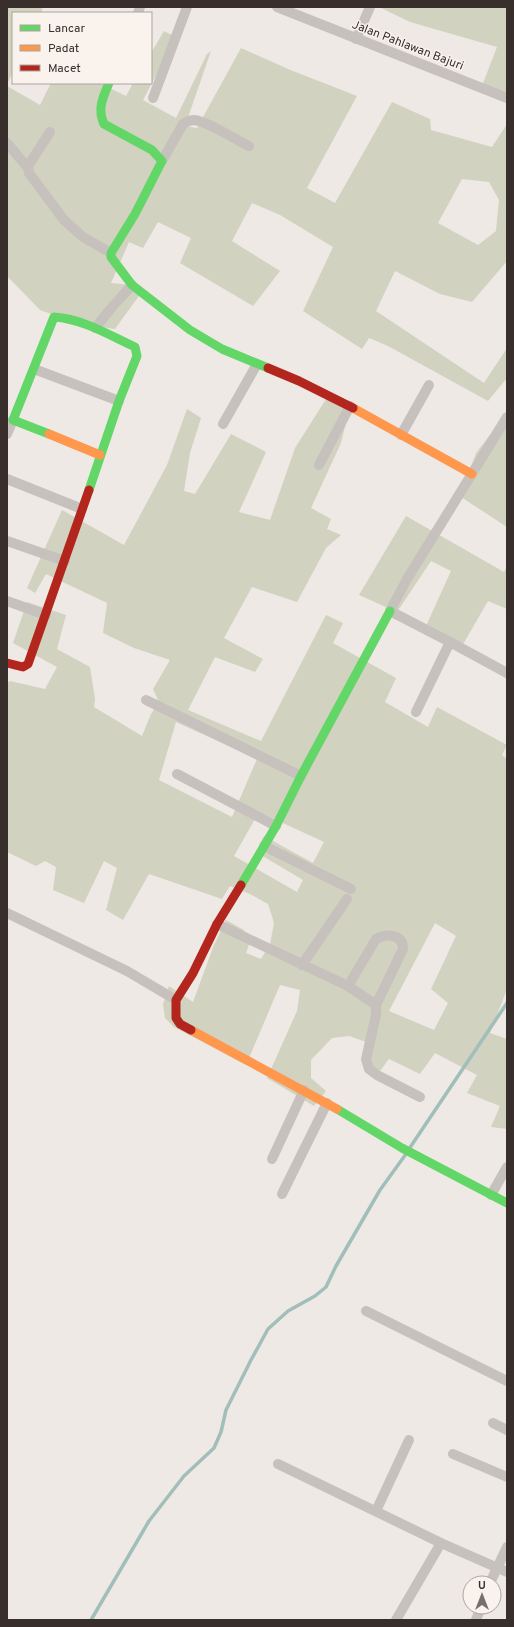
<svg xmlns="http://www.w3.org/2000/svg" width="514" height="1627" font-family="Overpass,sans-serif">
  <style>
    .green { fill: #d1d2bf; fill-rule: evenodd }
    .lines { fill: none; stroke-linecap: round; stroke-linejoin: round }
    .stream { stroke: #a2bebb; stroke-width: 3.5 }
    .street { stroke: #c7c1bd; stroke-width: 10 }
    .fast { stroke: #63d668; stroke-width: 9 }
    .slow { stroke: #ff974d; stroke-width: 9 }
    .jam { stroke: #b3261e; stroke-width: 9 }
    .labels { text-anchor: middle; stroke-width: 3; stroke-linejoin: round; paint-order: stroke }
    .street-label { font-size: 12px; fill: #382e2b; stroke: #f9f2ed }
  </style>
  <rect width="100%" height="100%" fill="#eee9e4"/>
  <g class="green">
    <path d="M7 7H43L41 13H13V72L7 84Z"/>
    <path d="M379 7H507V102L480 91 497 47 410 22Z"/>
    <path d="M164 31 176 37 143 100 176 118 207 54 211 51 185 126 197 128 241 48 288 69 357 96 307 188 335 203 392 102 430 119 431 130 492 147 507 124V261L472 302 440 294 395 271 376 311 484 383 507 348V378L488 401 388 346 369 338 362 349 303 311 333 247 280 215 252 203 232 241 280 271 253 306 180 263 191 238 158 222 143 248 129 242 111 283 132 285 141 293 115 329 82 325 40 310 7 276V86L40 105 51 83H99L126 96 133 83H151V53ZM462 179 489 182 499 200 496 231 478 245 438 223Z"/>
    <path d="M328 396 350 406 341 443 311 508 331 519 327 529 341 535 326 548 297 602 252 587 224 638 263 659 255 672 215 657 188 710 261 741 326 615 343 623 333 643 396 678 385 702 428 727 437 707 507 745 502 755 507 759V989L490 1033 507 1039V1129L491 1127 500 1106 467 1093 477 1075 435 1053 420 1074 389 1059 380 1071 365 1065 372 1044 349 1036 332 1038 311 1060V1078L326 1091 314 1106 267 1078 297 1011 300 990 280 985 246 1065 174 1027 165 1018 163 1004 169 986 193 1002 214 945 226 920 244 930 250 942 246 953 261 959 270 944 274 923 268 904 250 894 230 886 222 899 149 874 123 920 106 910 117 868 104 861 84 903 53 890 56 867 45 861 36 866 7 852V683L10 681 45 689 57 667 13 643 27 602 66 615 57 649 90 667 95 699 94 707 142 736 151 714 159 702 153 689 170 660 134 648 103 633 107 603 46 574 35 593 27 588 62 510 124 545 167 465 187 409 201 418 190 453 184 491 195 494 231 434 266 452 239 512 270 520 295 448ZM176 722 257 759 232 817 159 780ZM259 812 324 842 313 863 264 836 256 852 303 880 297 892 234 856ZM435 923 456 936 431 989 448 1003 434 1030 389 1011Z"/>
    <path d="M507 413V527L461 497 476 453Z"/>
    <path d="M406 516 504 572 507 566V609L488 601 462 646 426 626 451 571 431 561 397 612 359 595Z"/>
  </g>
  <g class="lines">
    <g class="stream">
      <path d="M409 1149 507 1003"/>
      <path d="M91 1620 149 1521 184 1476 214 1448 221 1432 226 1410 251 1360 268 1329 288 1311 315 1296 326 1287 336 1266 380 1190 406 1154"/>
    </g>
    <g class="street">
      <path d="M277 7 507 98"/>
      <path d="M138 13 140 7"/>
      <path d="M356 39 370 7"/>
      <path d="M153 98 187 7"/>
      <path d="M50 132 30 163 28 168 29 173 64 220 83 237 111 253"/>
      <path d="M7 143 28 168"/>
      <path d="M162 161 183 124C187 122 189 120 194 120 207 121 236 140 249 146"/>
      <path d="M95 328 113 306 132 285"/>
      <path d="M34 369 119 401"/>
      <path d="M507 417 407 579 390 611 450 642 507 673"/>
      <path d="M223 424 257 364"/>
      <path d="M7 434 13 420"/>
      <path d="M401 435 429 385"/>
      <path d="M319 465 350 406"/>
      <path d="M7 479 82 509"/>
      <path d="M7 541 65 561"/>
      <path d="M7 601 46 615"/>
      <path d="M146 700 301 776"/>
      <path d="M416 712 450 642"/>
      <path d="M177 774 276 826"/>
      <path d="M264 846 351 889"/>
      <path d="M7 913 127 971 176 1000"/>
      <path d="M217 924 348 986 376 939C387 933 403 934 403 949L376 1005"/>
      <path d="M302 965 347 899"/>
      <path d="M348 986 376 1005V1015L366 1059 369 1069 377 1075 420 1097"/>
      <path d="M272 1159 304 1090"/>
      <path d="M282 1194 327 1103"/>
      <path d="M491 1195 507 1167"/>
      <path d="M366 1311 507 1381"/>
      <path d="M493 1423 507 1430"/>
      <path d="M453 1454 507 1477"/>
      <path d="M278 1464 441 1543 507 1572"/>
      <path d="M376 1511 409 1440"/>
      <path d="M490 1583 507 1547"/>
      <path d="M396 1620 441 1543"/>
      <path d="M476 1620 481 1607"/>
    </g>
    <g class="fast">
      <path d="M109 83C103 97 97 109 104 124L152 150 162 161 135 214 111 253V257L132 285 190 330 222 349 268 368"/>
      <path d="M49 434 13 420 54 317C83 319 109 335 135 347L137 356 119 401 89 490"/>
      <path d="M241 885 276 826 301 776 390 611"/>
      <path d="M337 1109 402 1148 507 1203"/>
    </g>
    <g class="slow">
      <path d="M353 408 472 474"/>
      <path d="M49 434 100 455"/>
      <path d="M191 1030 337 1109"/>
    </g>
    <g class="jam">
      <path d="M268 368 299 381 353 408"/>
      <path d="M7 663 23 667 28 664 89 490"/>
      <path d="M191 1030 180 1024 176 1018V1000L193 973 217 924 241 885"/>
    </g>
  </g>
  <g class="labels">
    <g class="street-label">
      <text transform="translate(408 45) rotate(21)" y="4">Jalan Pahlawan Bajuri</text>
    </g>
  </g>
  <rect width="514" height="1627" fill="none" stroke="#382e2b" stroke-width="16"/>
  <rect x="12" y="12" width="140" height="72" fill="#f9f2ed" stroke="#aca49f"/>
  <rect x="20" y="25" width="20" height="6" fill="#63d668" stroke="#aca49f"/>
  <text x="48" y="32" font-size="12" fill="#382e2b">Lancar</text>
  <rect x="20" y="45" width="20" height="6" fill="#ff974d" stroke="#aca49f"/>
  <text x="48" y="52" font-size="12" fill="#382e2b">Padat</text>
  <rect x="20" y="65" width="20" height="6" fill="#b3261e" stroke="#aca49f"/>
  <text x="48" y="72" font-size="12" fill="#382e2b">Macet</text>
  <g transform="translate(482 1595)"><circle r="19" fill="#f9f2ed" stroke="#aca49f"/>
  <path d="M0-3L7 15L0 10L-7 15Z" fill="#786f6c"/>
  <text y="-6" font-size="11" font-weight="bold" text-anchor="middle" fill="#382e2b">U</text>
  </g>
</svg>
